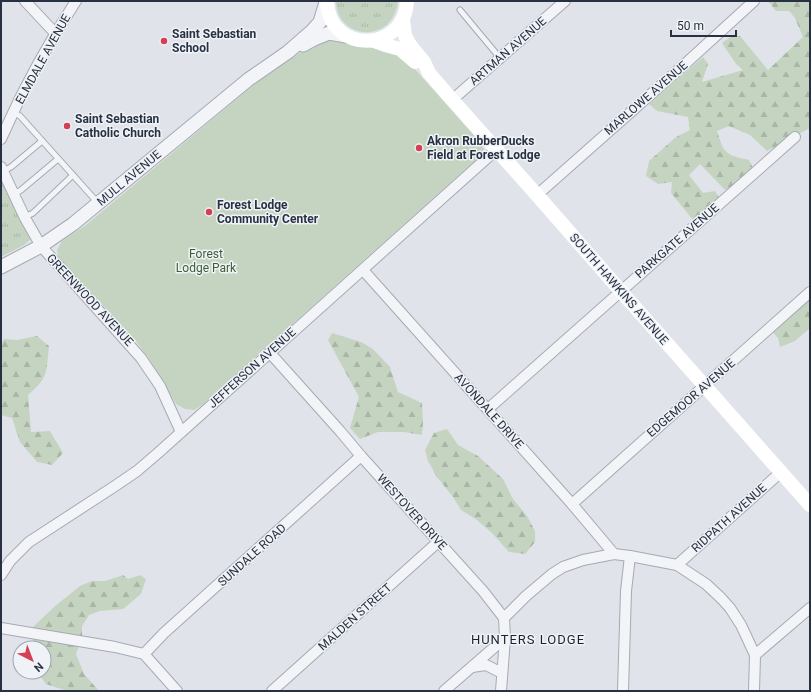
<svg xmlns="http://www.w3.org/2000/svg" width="811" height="692" font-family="Roboto,sans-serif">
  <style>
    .grass { fill: url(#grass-tufts) }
    .forest { fill: url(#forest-firs) }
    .park { fill: #c5d4c0 }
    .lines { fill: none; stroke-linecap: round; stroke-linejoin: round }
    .service-casing { stroke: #a5aab3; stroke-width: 7 }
    .minor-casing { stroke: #a5aab3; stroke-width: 12 }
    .tertiary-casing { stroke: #a5aab3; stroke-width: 15 }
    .service { stroke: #f3f4f7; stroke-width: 5 }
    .minor { stroke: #f3f4f7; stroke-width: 10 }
    .tertiary { stroke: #f3f4f7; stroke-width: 13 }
    .secondary { stroke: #fff; stroke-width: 14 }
    .poi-dot { fill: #d34054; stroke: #eff2f7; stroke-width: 1.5 }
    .labels { text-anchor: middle; stroke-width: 3; stroke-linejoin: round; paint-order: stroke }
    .poi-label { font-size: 12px; font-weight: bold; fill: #283141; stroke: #eff2f7; text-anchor: start }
    .street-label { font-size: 12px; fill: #283141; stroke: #eff2f7 }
    .park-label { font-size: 12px; fill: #3c5e34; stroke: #eff2f7 }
    .neighbourhood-label { font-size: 13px; letter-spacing: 1px; fill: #1a2232; stroke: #eff2f7 }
  </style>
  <defs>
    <pattern id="grass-tufts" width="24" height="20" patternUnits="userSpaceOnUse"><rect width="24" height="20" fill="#c5d4c0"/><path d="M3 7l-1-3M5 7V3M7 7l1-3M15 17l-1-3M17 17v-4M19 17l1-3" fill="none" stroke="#a9b6a6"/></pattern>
    <pattern id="forest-firs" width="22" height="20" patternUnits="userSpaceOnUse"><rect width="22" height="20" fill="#c5d4c0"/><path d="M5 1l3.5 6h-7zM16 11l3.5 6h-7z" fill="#a9b6a6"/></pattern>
  </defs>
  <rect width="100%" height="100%" fill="#e0e3e9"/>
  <g class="grass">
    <path d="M336 1H398C393 45 336 40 336 1Z"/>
    <path d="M1 181 31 239 24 245 1 257Z"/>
  </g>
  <g class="forest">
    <path d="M768 1H810V128L767 151 750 135 729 126 717 131C724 154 726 155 749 160L753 168C742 177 737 185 725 190L700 164 689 175 703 193 715 191 719 198 712 202 705 212 693 220 671 193 672 182 658 184 646 176 649 161 676 137 690 130 688 117 657 111 649 104 703 57 708 64 702 82 743 70 736 64 722 43 733 35 740 36 768 70 803 37 795 18 789 11H776Z"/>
    <path d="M810 299V328L795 341 780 347 778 338 773 332Z"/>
    <path d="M332 333 361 342 373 349 390 367 398 392 422 403 423 423 422 435 404 432H378L360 439 350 428 359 397 328 340Z"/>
    <path d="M37 336 49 346C46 372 49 377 28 395L31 432 50 431 63 453 52 465 37 462 20 442 12 418 1 415V345L4 339 17 340Z"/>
    <path d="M447 429 458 445 478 456 503 479 513 499 527 516 535 531V542L525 554 509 552 492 533 477 520 461 510 453 497 437 477 428 461 425 450 434 433Z"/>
    <path d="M123 575 128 579 140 575 146 579 141 594 123 609 100 611 89 615 82 626V638L76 654 84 674 99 691H67L46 684 37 672H44V648H33V627L54 607 80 586 92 581H105Z"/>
  </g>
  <path class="park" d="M328 40 396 52 404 57 479 141 484 149 479 157 202 405 194 410 185 409 176 404 150 360 135 340 59 258 57 250 62 241 86 225 256 83 288 60 317 42Z"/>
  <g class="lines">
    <g class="service-casing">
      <g id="service">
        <path d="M460 10 500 58"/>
        <path d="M13 112 20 116 98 203"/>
        <path d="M3 171 11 167 42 141"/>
        <path d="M14 194 21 190 58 159"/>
        <path d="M25 217 33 213 73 175"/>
      </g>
    </g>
    <g class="minor-casing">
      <g id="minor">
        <path d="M25 1 55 33"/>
        <path d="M452 100 565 1"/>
        <path d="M1 139C22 91 47 45 76 1"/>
        <path d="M1 167 25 218 41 246 141 358 160 386 181 432"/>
        <path d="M537 195 685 64 754 1"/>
        <path d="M363 270 572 504 614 554"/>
        <path d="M270 353 340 431 361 456 483 591 504 618 505 638 501 691"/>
        <path d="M488 409 795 137"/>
        <path d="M572 504 810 292"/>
        <path d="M677 565 781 472"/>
        <path d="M1 575 10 561 29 542 115 486 137 471 158 453 496 150"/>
        <path d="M504 618 526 596 552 574 563 567 583 560 614 554 630 556 677 565 706 584 721 598 730 608 741 625 755 655 754 691"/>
        <path d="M1 628 115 647 144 654 177 691"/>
        <path d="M144 654 164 633 361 456"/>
        <path d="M755 655 810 608"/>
        <path d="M472 667 486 665 502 673"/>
        <path d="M272 691 438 542"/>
        <path d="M444 691 505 638"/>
        <path d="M623 691 626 591 630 556"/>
      </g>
    </g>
    <g class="tertiary-casing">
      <g id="tertiary">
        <path d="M303 45 314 39 329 33 346 36"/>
        <path d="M1 267 41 246 73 224 249 79 288 52 311 32 320 22 326 2"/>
      </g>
    </g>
    <use href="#service" class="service"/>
    <use href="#minor" class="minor"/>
    <use href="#tertiary" class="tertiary"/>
    <g class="secondary">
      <path d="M327 1C329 54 404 54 407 1"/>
      <path d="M403 19 405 36 410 45 424 62 429 73 448 95 537 195 626 297 810 505"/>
      <path d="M374 41 385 45 400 49 415 62"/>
    </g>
  </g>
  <g class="poi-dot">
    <circle cx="164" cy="41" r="4"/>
    <circle cx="67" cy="126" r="4"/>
    <circle cx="419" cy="148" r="4"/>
    <circle cx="209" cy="212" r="4"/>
  </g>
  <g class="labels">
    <g class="poi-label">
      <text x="172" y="38">Saint Sebastian<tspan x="172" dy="14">School</tspan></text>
      <text x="75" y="123">Saint Sebastian<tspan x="75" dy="14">Catholic Church</tspan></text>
      <text x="427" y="145">Akron RubberDucks<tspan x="427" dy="14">Field at Forest Lodge</tspan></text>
      <text x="217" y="209">Forest Lodge<tspan x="217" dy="14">Community Center</tspan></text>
    </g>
    <g class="street-label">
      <text transform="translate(508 51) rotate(-41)" y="4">ARTMAN AVENUE</text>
      <text transform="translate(43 59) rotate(-61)" y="4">ELMDALE AVENUE</text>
      <text transform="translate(646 98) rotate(-41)" y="4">MARLOWE AVENUE</text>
      <text transform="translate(129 178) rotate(-40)" y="4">MULL AVENUE</text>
      <text transform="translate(677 241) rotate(-41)" y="4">PARKGATE AVENUE</text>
      <text transform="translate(619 289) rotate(49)" y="4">SOUTH HAWKINS AVENUE</text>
      <text transform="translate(90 300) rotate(47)" y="4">GREENWOOD AVENUE</text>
      <text transform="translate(252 368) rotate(-42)" y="4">JEFFERSON AVENUE</text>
      <text transform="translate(691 398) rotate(-41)" y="4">EDGEMOOR AVENUE</text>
      <text transform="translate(489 411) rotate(48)" y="4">AVONDALE DRIVE</text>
      <text transform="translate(412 512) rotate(48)" y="4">WESTOVER DRIVE</text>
      <text transform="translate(729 518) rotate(-42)" y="4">RIDPATH AVENUE</text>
      <text transform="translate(252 555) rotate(-42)" y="4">SUNDALE ROAD</text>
      <text transform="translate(355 617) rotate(-42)" y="4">MALDEN STREET</text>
    </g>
    <g class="park-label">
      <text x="206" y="258">Forest<tspan x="206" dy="14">Lodge Park</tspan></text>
    </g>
    <g class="neighbourhood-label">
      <text x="528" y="644">HUNTERS LODGE</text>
    </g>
  </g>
  <rect width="811" height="692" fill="none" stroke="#283141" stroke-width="4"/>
  <g transform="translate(32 660) rotate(138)"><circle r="19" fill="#eff2f7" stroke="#9fa5ae"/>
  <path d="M0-3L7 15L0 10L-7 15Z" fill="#d34054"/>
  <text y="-6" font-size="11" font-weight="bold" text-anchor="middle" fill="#283141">N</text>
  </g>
  <path d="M671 30v6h65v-6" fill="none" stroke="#283141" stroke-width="2"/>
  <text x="677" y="30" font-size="12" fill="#283141" stroke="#eff2f7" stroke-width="3" paint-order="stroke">50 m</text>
</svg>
